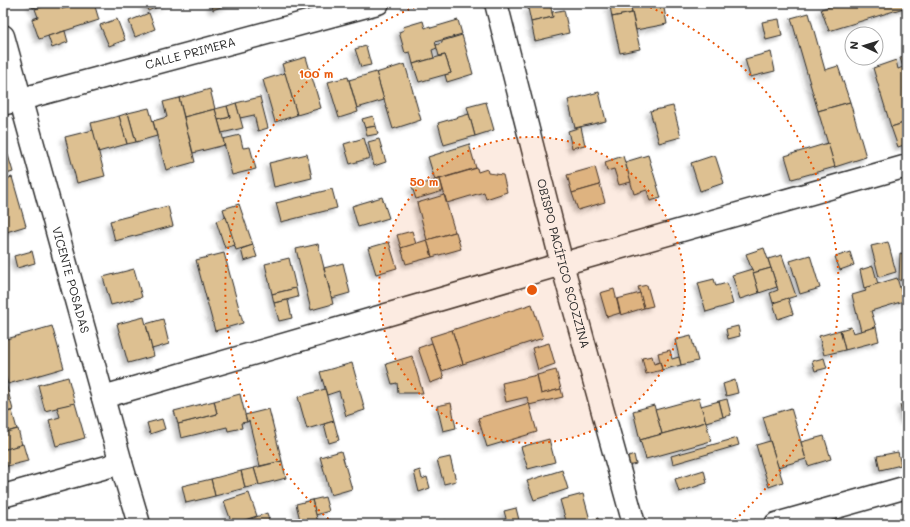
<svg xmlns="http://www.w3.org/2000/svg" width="910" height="527" font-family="Mali,sans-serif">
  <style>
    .building { fill: #ddc091; stroke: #2b2b2b; filter: url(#shadow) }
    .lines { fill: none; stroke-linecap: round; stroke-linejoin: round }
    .street-casing { stroke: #2b2b2b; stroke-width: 25 }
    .street { stroke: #fff; stroke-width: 22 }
    .ring { fill: none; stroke: #e8590c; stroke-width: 2; stroke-dasharray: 2 4 }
    .labels { text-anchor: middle; stroke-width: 3; stroke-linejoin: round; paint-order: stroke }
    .street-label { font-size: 12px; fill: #2b2b2b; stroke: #fff }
    .centre { fill: #e8590c; stroke: #fff; stroke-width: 2 }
    .ring-label { font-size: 12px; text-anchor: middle; font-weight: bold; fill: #e8590c; stroke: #fff; stroke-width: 3; stroke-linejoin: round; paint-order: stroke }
  </style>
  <defs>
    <filter id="shadow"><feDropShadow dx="-3.5" dy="3.5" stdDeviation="2" flood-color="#0004"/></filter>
  </defs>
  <rect width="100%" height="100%" fill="#fff"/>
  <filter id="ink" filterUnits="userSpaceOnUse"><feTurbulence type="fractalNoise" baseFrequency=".025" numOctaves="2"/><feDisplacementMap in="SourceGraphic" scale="8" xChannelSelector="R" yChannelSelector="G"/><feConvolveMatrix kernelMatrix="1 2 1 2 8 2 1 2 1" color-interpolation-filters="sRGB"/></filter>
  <g filter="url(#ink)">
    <g class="building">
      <path d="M31 3H46L33 8Z"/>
      <path d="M54 3H60L62 9 81 3H94L99 20 39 39 32 19 38 17 35 9Z"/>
      <path d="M145 3H167L148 11Z"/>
      <path d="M211 3H231L213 10Z"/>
      <path d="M550 3 553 17 531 22 528 8Z"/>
      <path d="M624 3H630L632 13 612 17 610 6Z"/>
      <path d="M630 3H663L667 24 636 30Z"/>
      <path d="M834 3H907V7L829 31 821 9 835 5Z"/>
      <path d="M564 10 569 33 535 41 531 22 553 17 552 12Z"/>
      <path d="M149 13 155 29 135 37 129 21Z"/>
      <path d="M632 13 640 49 620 53 612 17Z"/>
      <path d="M809 13 825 70 838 66 850 102 818 111 791 18Z"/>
      <path d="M117 19 125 40 109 46 100 25Z"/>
      <path d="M779 19 782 36 766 40 762 22Z"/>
      <path d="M458 20 462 34 435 42 437 48 432 50 434 58 413 64 410 52 405 53 399 32 404 30 403 27 423 21 425 28 430 26 431 28Z"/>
      <path d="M65 31 68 42 52 48 48 36Z"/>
      <path d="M462 35 473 74 447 82 445 75 451 73 445 55 439 56 436 45 442 43V41Z"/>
      <path d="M366 46 371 65 361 67 355 49Z"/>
      <path d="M771 52 775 71 750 77 745 59Z"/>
      <path d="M445 55 451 73 419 82 413 64Z"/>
      <path d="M907 56V87L904 88 907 98V122L891 127 873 68 896 60 898 69 903 67 900 58Z"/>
      <path d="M306 57 321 108 297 115 282 64Z"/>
      <path d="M405 64 421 120 393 129 376 73Z"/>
      <path d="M376 72 384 100 357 108 349 80Z"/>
      <path d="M285 73 297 115 275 122 263 80Z"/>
      <path d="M348 77 358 112 339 118 328 82Z"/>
      <path d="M210 89 215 109 184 117 179 98Z"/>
      <path d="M599 92 606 121 575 128 568 100Z"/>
      <path d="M260 97 268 128 258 131 254 115 240 118 236 103Z"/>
      <path d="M179 98 195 162 166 170 153 121 167 117 163 102Z"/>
      <path d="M486 102 494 130 475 136 467 107Z"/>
      <path d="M850 102 866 157 835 167 818 111Z"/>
      <path d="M236 103 243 128 222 133 218 120 230 117 227 106Z"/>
      <path d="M227 106 230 117 218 120 215 109Z"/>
      <path d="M673 106 681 137 659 143 650 111Z"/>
      <path d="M149 108 157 136 136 142 128 113Z"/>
      <path d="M215 109 225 145 193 153 184 117Z"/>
      <path d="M128 113 136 142 127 144 119 116Z"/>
      <path d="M469 114 475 136 444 145 438 123Z"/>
      <path d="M119 116 127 144 98 152 91 123Z"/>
      <path d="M373 116 376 126 365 128 362 119Z"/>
      <path d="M907 122V144L898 147 891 127Z"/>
      <path d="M376 126 378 134 367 136 365 128Z"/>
      <path d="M581 127 585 145 572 148 568 131Z"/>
      <path d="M93 130 105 176 77 183 65 137Z"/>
      <path d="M240 135 243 148 250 147 256 169 232 175 223 139Z"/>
      <path d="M364 138 370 158 350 164 344 144Z"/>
      <path d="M379 139 386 162 374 166 368 142Z"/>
      <path d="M828 143 835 167 792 179 785 156Z"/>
      <path d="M469 144 476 168 435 180 428 157Z"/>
      <path d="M307 154 312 178 274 187 269 163Z"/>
      <path d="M8 155 13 172 3 175V157Z"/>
      <path d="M648 155 661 198 650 201 647 190 634 194 625 162Z"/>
      <path d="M715 155 724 183 700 191 691 163Z"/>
      <path d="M623 156 631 182 619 185 614 169 607 171 605 162Z"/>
      <path d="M595 167 600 185 572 193 567 175Z"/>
      <path d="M477 168 478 172 487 169 488 173 503 175 507 192 486 199 484 192 447 203 440 179Z"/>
      <path d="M12 177 26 226 3 233V180Z"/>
      <path d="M440 179 443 191 416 199 412 187Z"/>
      <path d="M600 185 605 202 578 210 572 193Z"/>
      <path d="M332 189 337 208 281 222 276 203Z"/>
      <path d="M444 195 455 232 427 240 417 203Z"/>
      <path d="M382 197 389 218 358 227 352 206Z"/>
      <path d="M239 204 253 245 236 250 223 209Z"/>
      <path d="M168 206 173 226 115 241 110 221Z"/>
      <path d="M226 217 235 245 225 248 216 221Z"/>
      <path d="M412 231 416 244 401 248 397 235Z"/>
      <path d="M455 232H456L461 249 432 257 427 240Z"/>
      <path d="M427 240 432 257 406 264 401 248Z"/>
      <path d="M389 242 397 268 376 274 368 248Z"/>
      <path d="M888 242 896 272 879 277 871 246Z"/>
      <path d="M318 244 333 304 311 310 296 249Z"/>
      <path d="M253 245 257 257 244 261 241 249Z"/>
      <path d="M764 248 771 268 753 273 746 254Z"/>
      <path d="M32 251 35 263 17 268 14 256Z"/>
      <path d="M850 252 854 265 840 270 835 257Z"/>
      <path d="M224 253 243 323 215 331 196 260Z"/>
      <path d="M900 253 907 254V281L899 280Z"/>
      <path d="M782 255 796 296 773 303 770 293 778 290 768 259Z"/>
      <path d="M810 255 820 288 800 294 790 261Z"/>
      <path d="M289 258 296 288 272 294 265 264Z"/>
      <path d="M343 263 350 293 332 298 324 268Z"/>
      <path d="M873 266 878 284 864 288 860 270Z"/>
      <path d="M771 268 777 287 759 293 753 273Z"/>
      <path d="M134 269 142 297 111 305 103 277Z"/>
      <path d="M752 269 759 293 740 299 732 275Z"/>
      <path d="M897 278 904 301 871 311 876 327 861 331 852 295 866 291 864 288Z"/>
      <path d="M714 279 716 286 727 283 733 304 706 312 698 283Z"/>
      <path d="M647 285 653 306 644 308 638 287Z"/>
      <path d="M296 288 298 297 274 303 272 294Z"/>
      <path d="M614 289 620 313 607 317 600 293Z"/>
      <path d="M640 293 644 308 621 315 617 299Z"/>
      <path d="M788 298 793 314 778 319 773 303Z"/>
      <path d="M288 300 292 318 279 321 274 303Z"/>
      <path d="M532 304 543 338 463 364 452 330Z"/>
      <path d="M144 317 154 356 128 363 117 324Z"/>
      <path d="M163 319 169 344 152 349 146 324Z"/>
      <path d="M52 326 64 368 8 384 3 368V340Z"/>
      <path d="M738 326 740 336 728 339 726 329Z"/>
      <path d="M851 327 853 333 876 327 879 341 845 350 840 330Z"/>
      <path d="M452 330 463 364 442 371 430 337Z"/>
      <path d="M840 330 845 350 824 355 819 336Z"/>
      <path d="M691 336 698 361 681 365 675 340Z"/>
      <path d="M432 343 444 378 430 383 418 348Z"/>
      <path d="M549 343 555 364 538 370 532 348Z"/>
      <path d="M670 350 672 359 679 357 681 365 662 370 658 353Z"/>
      <path d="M412 356 423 393H398L397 383 392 384 386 364Z"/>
      <path d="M652 356 654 364 660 362 662 370 646 374 642 358Z"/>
      <path d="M824 358 827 368 815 371 812 361Z"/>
      <path d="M352 363 365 410 346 416 339 391 327 395 320 372Z"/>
      <path d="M556 370 561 389 541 394 537 375Z"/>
      <path d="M537 375 541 394 561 389 563 397 529 405 527 397 506 402 502 383Z"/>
      <path d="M68 377 75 403 45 411 38 385Z"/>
      <path d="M735 380 738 393 726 396 723 384Z"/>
      <path d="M6 383 13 410 3 413V384Z"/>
      <path d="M325 389 334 421 307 429 298 397Z"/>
      <path d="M240 394 247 422 241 423 242 428 228 431 227 427 181 438 178 424 217 414 214 401Z"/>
      <path d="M699 398 706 422 662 434 655 410Z"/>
      <path d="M727 399 731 415 723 417 719 401Z"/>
      <path d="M214 401 217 414 178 424 174 411Z"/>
      <path d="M719 401 723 417 706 422 701 406Z"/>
      <path d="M75 403 85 438 56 446 49 420 60 417 57 407Z"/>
      <path d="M451 403 456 428 443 431 437 406Z"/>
      <path d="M529 403 537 432 487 447 478 418Z"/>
      <path d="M907 404V419L903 420 900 405Z"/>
      <path d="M654 405 662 434 640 440 633 411Z"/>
      <path d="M791 408 806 459 778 467 763 417Z"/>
      <path d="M269 409 282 461 260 466 249 421 247 422 245 415Z"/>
      <path d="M12 411 17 429 3 433V413Z"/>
      <path d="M162 419 165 429 150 434 147 423Z"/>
      <path d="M334 421 339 440 329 443 324 424Z"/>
      <path d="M706 422 711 441 646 459 640 440Z"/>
      <path d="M18 429 22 445 3 450V433Z"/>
      <path d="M824 436 831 459 808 466 801 442Z"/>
      <path d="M737 438 739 445 673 464 671 456Z"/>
      <path d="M549 439 555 462 528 469 521 447Z"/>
      <path d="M770 441 783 482 769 487 756 445Z"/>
      <path d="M23 444 28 461 3 467V450Z"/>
      <path d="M341 451 352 489 331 495 320 457Z"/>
      <path d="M898 452 901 465 880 470 877 456Z"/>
      <path d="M634 455 636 464 628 466 626 458Z"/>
      <path d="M450 457 456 481 444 484 437 460Z"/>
      <path d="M282 461 286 478 259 485 254 468Z"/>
      <path d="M254 468 259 485 245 488 241 471Z"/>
      <path d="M420 470 422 479 427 477 430 488 419 492 414 472Z"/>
      <path d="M562 470 568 489 534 500 527 481Z"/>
      <path d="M704 470 707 483 679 492 675 479Z"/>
      <path d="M241 471 245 488 215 496 211 479Z"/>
      <path d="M211 479 215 496 186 503 182 486Z"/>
      <path d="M249 493 257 516 232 524 224 501Z"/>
      <path d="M583 494 590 520 576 524H567L560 500Z"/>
      <path d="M325 497 329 511 316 515 312 500Z"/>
      <path d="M312 500 318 522 311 524H301L296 504Z"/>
      <path d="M516 508 520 524H500L507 522 504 511Z"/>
      <path d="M267 513 270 524H246L245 521Z"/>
      <path d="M598 518 599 524H576L590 520Z"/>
      <path d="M330 519 331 524H322L321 522Z"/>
      <path d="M446 520 447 524H435V523Z"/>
    </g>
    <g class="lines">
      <g class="street-casing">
        <g id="street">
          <path id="s1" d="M496 3 562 264 634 524"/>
          <path id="s2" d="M3 36 121 463 139 524"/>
          <path id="s3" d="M3 104 378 3"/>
          <path d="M103 397 562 264 907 166"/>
          <path d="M3 496 121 463"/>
          <path d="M776 524 907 487"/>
        </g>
      </g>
      <use href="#street" class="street"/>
    </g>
  </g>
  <circle cx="532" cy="290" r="153" fill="#e8590c" fill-opacity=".12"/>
  <g class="ring">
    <circle cx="532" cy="290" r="153"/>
    <path d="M333 523A306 306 0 0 1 425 3M639 3A306 306 0 0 1 731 523"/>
  </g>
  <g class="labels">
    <g class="street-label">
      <text dy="4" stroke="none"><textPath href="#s3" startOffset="194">CALLE PRIMERA</textPath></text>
      <text dy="4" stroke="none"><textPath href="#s1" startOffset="269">OBISPO PACÍFICO SCOZZINA</textPath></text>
      <text dy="4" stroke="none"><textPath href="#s2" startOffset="253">VICENTE POSADAS</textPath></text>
    </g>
  </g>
  <circle cx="532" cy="290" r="6" class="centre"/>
  <g class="ring-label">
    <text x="316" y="78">100 m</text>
    <text x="424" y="186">50 m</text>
  </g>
  <rect width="910" height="527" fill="none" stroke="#fff" stroke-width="16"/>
  <rect x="8" y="8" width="894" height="511" fill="none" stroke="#2b2b2b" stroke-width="1.5" filter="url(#ink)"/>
  <g transform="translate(864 46) rotate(274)"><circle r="19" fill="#ffffff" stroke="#aaaaaa"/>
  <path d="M0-3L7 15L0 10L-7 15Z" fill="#2b2b2b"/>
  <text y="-6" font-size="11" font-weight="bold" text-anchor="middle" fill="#2b2b2b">N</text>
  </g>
</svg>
